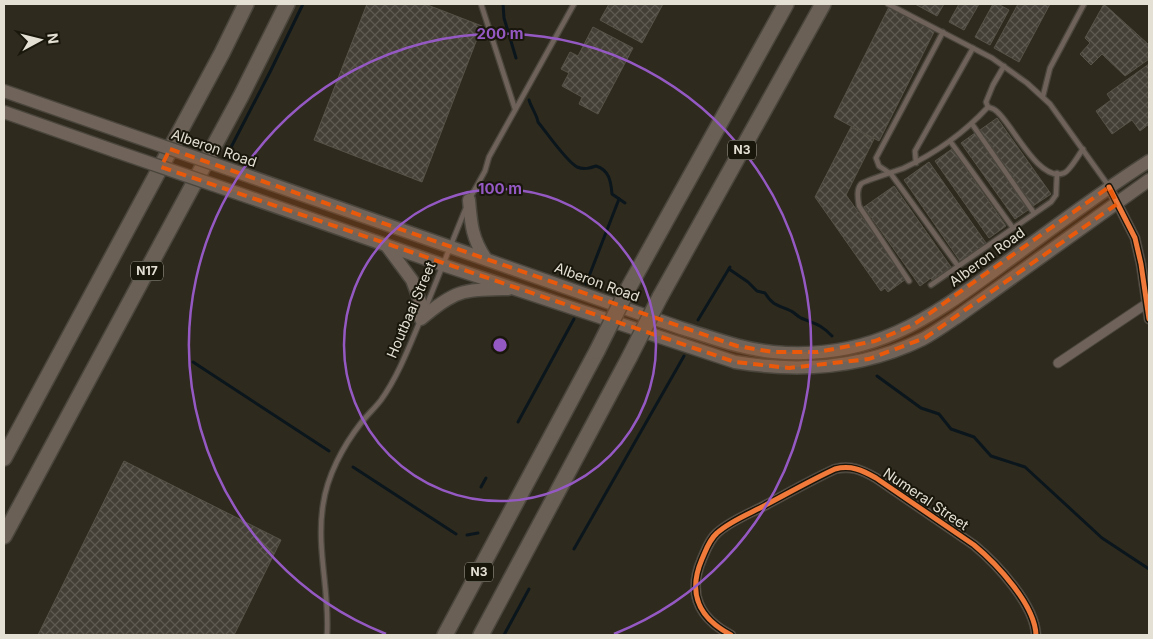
<svg xmlns="http://www.w3.org/2000/svg" width="1153" height="639" font-family="Inter,sans-serif">
  <style>
    .lines { fill: none; stroke-linecap: round; stroke-linejoin: round }
    .stream { stroke: #0a161c; stroke-width: 3 }
    .building { fill: url(#building-cross-hatch); stroke: #575349 }
    .lane-casing { stroke: #4a463d; stroke-width: 7 }
    .street-casing { stroke: #4a463d; stroke-width: 11 }
    .secondary-casing { stroke: #4a463d; stroke-width: 15 }
    .highway-casing { stroke: #4a463d; stroke-width: 18 }
    .lane { stroke: #6e625a; stroke-width: 4.5 }
    .street { stroke: #6e625a; stroke-width: 9 }
    .secondary { stroke: #70645a; stroke-width: 12 }
    .highway { stroke: #6a6055; stroke-width: 15 }
    .secondary-bridge-casing { stroke: #4a463d; stroke-width: 15; stroke-linecap: butt }
    .highway-bridge-casing { stroke: #4a463d; stroke-width: 18; stroke-linecap: butt }
    .secondary-bridge { stroke: #70645a; stroke-width: 12 }
    .highway-bridge { stroke: #6a6055; stroke-width: 15 }
    .cycleway-casing { stroke: #19160c; stroke-width: 8 }
    .cycleway { stroke: #f17a3a; stroke-width: 5 }
    .marked { fill: #e8590c; fill-opacity: 0.2; stroke: #e8590c; stroke-width: 4; stroke-dasharray: 10 6; stroke-linejoin: round }
    .ring { fill: none; stroke: #9559c4; stroke-width: 2.5 }
    .labels { text-anchor: middle; stroke-width: 4; stroke-linejoin: round; paint-order: stroke }
    .shield { fill: #19160c; stroke: #a7a397; stroke-width: 1 }
    .shield-label { font-size: 12px; font-weight: bold; fill: #e4e0d3 }
    .street-label { font-size: 14px; fill: #e4e0d3; stroke: #19160c }
    .centre { fill: #9559c4; stroke: #19160c; stroke-width: 2.5 }
    .ring-label { font-size: 15px; text-anchor: middle; font-weight: bold; fill: #9559c4; stroke: #19160c; stroke-width: 4; stroke-linejoin: round; paint-order: stroke }
  </style>
  <defs>
    <pattern id="building-cross-hatch" width="8" height="8" patternUnits="userSpaceOnUse" patternTransform="scale(1.25)"><rect width="8" height="8" fill="#433f36"/><path d="M0 0l8 8M0 8l8-8" fill="none" stroke="#5e5a52"/></pattern>
  </defs>
  <rect width="100%" height="100%" fill="#2f2a1e"/>
  <g class="lines">
    <g class="stream">
      <path d="M503 4 504 18 516 58"/>
      <path d="M529 100C531 107 537 115 538 122 547 133 566 161 577 167 584 170 590 168 596 166 609 170 611 181 612 194L625 203"/>
      <path d="M226 157 270 72 303 4"/>
      <path d="M729 269 748 282 757 291 765 293C773 306 778 305 791 311 794 312 797 316 801 318 815 324 821 324 832 336"/>
      <path d="M586 284 619 199"/>
      <path d="M698 320 730 267"/>
      <path d="M193 362 329 451"/>
      <path d="M877 376 921 408 939 414 951 429 974 437 991 456 1025 467 1102 538 1149 569"/>
      <path d="M518 422 574 319"/>
      <path d="M353 467 456 534"/>
      <path d="M481 487 486 478"/>
      <path d="M467 535 478 533"/>
      <path d="M574 549 684 356"/>
      <path d="M504 635 529 589"/>
    </g>
  </g>
  <g class="building">
    <path d="M367 4H425L482 26 422 182 314 140Z"/>
    <path d="M609 4H663L642 43 600 20Z"/>
    <path d="M915 4H944L937 16Z"/>
    <path d="M959 4H979L964 30 949 22Z"/>
    <path d="M993 4H998L1009 10 990 45 975 37Z"/>
    <path d="M1018 4H1050L1019 62 994 48Z"/>
    <path d="M1104 4 1149 45V59L1125 76 1102 54 1091 65 1080 54 1090 43 1085 38Z"/>
    <path d="M890 5 935 30 879 141 834 117Z"/>
    <path d="M593 27 633 48 598 114 579 104 582 97 562 86 569 73 561 69 570 52 578 56Z"/>
    <path d="M1149 64V124L1140 131 1132 120 1112 134 1096 111 1111 100 1107 94Z"/>
    <path d="M997 118 1051 194 1033 206 980 130Z"/>
    <path d="M851 127 874 139 846 195 906 279 888 292 885 288 881 291 815 197Z"/>
    <path d="M975 133 1028 210 1015 219 961 143Z"/>
    <path d="M952 149 1006 226 989 238 935 161Z"/>
    <path d="M929 162 986 243 960 261 904 180Z"/>
    <path d="M894 186 951 267 932 280 931 278 920 286 864 207Z"/>
    <path d="M124 461 281 540 234 635H38Z"/>
  </g>
  <g class="lines">
    <g class="lane-casing">
      <g id="lane">
        <path d="M481 4 515 109"/>
        <path d="M888 4 992 58 1027 83 1050 104 1108 185"/>
        <path d="M943 32 876 158 879 166 891 174 958 266"/>
        <path d="M1004 66 993 85 986 102 988 107C990 108 993 108 995 110 1010 119 1038 184 1064 173 1070 171 1079 154 1083 149"/>
        <path d="M1043 96 1050 68 1084 4"/>
        <path d="M972 124 1034 213"/>
        <path d="M950 141 1013 228"/>
        <path d="M916 163 915 151 973 48"/>
        <path d="M469 200 485 171 489 157 574 4"/>
        <path d="M909 281 859 206C858 199 856 190 861 184 863 181 897 171 904 168 936 153 964 133 988 107"/>
        <path d="M931 285 1051 202 1056 195 1057 173"/>
        <path d="M426 307 465 210"/>
        <path d="M327 635C330 592 316 549 323 505 327 476 343 446 361 423 367 415 375 408 381 400 398 376 409 347 420 321"/>
      </g>
    </g>
    <g class="street-casing">
      <g id="street">
        <path d="M1109 187 1135 238 1141 264 1149 319"/>
        <path d="M1058 363 1149 302"/>
        <path d="M731 635C699 618 687 594 702 559 706 550 709 540 717 533 729 522 746 515 760 508 785 495 809 481 835 469 851 465 862 470 876 478L974 545C997 564 1035 605 1036 635"/>
      </g>
    </g>
    <g class="secondary-casing">
      <g id="secondary">
        <path d="M4 91 122 132"/>
        <path d="M4 112 115 151"/>
        <path d="M246 175 681 328C711 337 741 349 773 352 876 362 935 314 1013 257 1058 224 1102 191 1149 161"/>
        <path d="M237 193 443 265 735 362C800 373 864 368 923 339 934 333 945 325 956 318L1149 180"/>
        <path d="M469 200C471 224 472 239 486 259"/>
        <path d="M386 245 412 280 424 312"/>
        <path d="M421 319C456 289 463 290 508 289"/>
      </g>
    </g>
    <g class="highway-casing">
      <g id="highway">
        <path d="M629 287 786 4"/>
        <path d="M660 297 823 4"/>
        <path d="M4 458 222 53 246 4"/>
        <path d="M4 536 241 96 287 4"/>
        <path d="M445 635 597 351"/>
        <path d="M481 635 629 358"/>
      </g>
    </g>
    <use href="#lane" class="lane"/>
    <use href="#street" class="street"/>
    <use href="#secondary" class="secondary"/>
    <use href="#highway" class="highway"/>
    <g class="secondary-bridge-casing">
      <g id="secondary-bridge">
        <path d="M122 132 246 175"/>
        <path d="M115 151 237 193"/>
      </g>
    </g>
    <g class="highway-bridge-casing">
      <g id="highway-bridge">
        <path d="M597 351 629 287"/>
        <path d="M629 358 660 297"/>
      </g>
    </g>
    <use href="#secondary-bridge" class="secondary-bridge"/>
    <use href="#highway-bridge" class="highway-bridge"/>
    <g class="cycleway-casing">
      <g id="cycleway">
        <path d="M1109 187 1135 238 1141 264 1149 319"/>
        <path d="M731 635C699 618 687 594 702 559 706 550 709 540 717 533 729 522 746 515 760 508 785 495 809 481 835 469 851 465 862 470 876 478L974 545C997 564 1035 605 1036 635"/>
      </g>
    </g>
    <use href="#cycleway" class="cycleway"/>
  </g>
  <path class="marked" d="M170 149 737 346 773 352H818L875 341 913 325 1109 187 1117 204 925 338 869 359 789 368 735 362 161 167Z"/>
  <g class="ring">
    <circle cx="500" cy="345" r="156"/>
    <path d="M386 634A311 311 0 1 1 614 634"/>
  </g>
  <g class="labels">
    <g class="shield">
      <rect x="728" y="140.5" width="28" height="19" rx="4"/>
      <rect x="131" y="261.5" width="32" height="19" rx="4"/>
      <rect x="465" y="562.5" width="28" height="19" rx="4"/>
    </g>
    <g class="shield-label">
      <text x="742" y="154">N3</text>
      <text x="147" y="275">N17</text>
      <text x="479" y="576">N3</text>
    </g>
    <g class="street-label">
      <text transform="translate(214 148) rotate(19)" y="5">Alberon Road</text>
      <text transform="translate(987 257) rotate(-36)" y="5">Alberon Road</text>
      <text transform="translate(597 282) rotate(20)" y="5">Alberon Road</text>
      <text transform="translate(411 310) rotate(-67)" y="5">Houtbaai Street</text>
      <text transform="translate(926 499) rotate(34)" y="5">Numeral Street</text>
    </g>
  </g>
  <circle cx="500" cy="345" r="8" class="centre"/>
  <g class="ring-label">
    <text x="500" y="39">200 m</text>
    <text x="500" y="194">100 m</text>
  </g>
  <rect width="1153" height="639" fill="none" stroke="#e4e0d3" stroke-width="10"/>
  <g transform="translate(40 40) rotate(83)" stroke="#19160c" stroke-width="4" paint-order="stroke">
  <path d="M0-4L9 19L0 12L-9 19Z" fill="#e4e0d3"/>
  <text y="-8" font-size="14" font-weight="bold" text-anchor="middle" fill="#e4e0d3">N</text>
  </g>
</svg>
